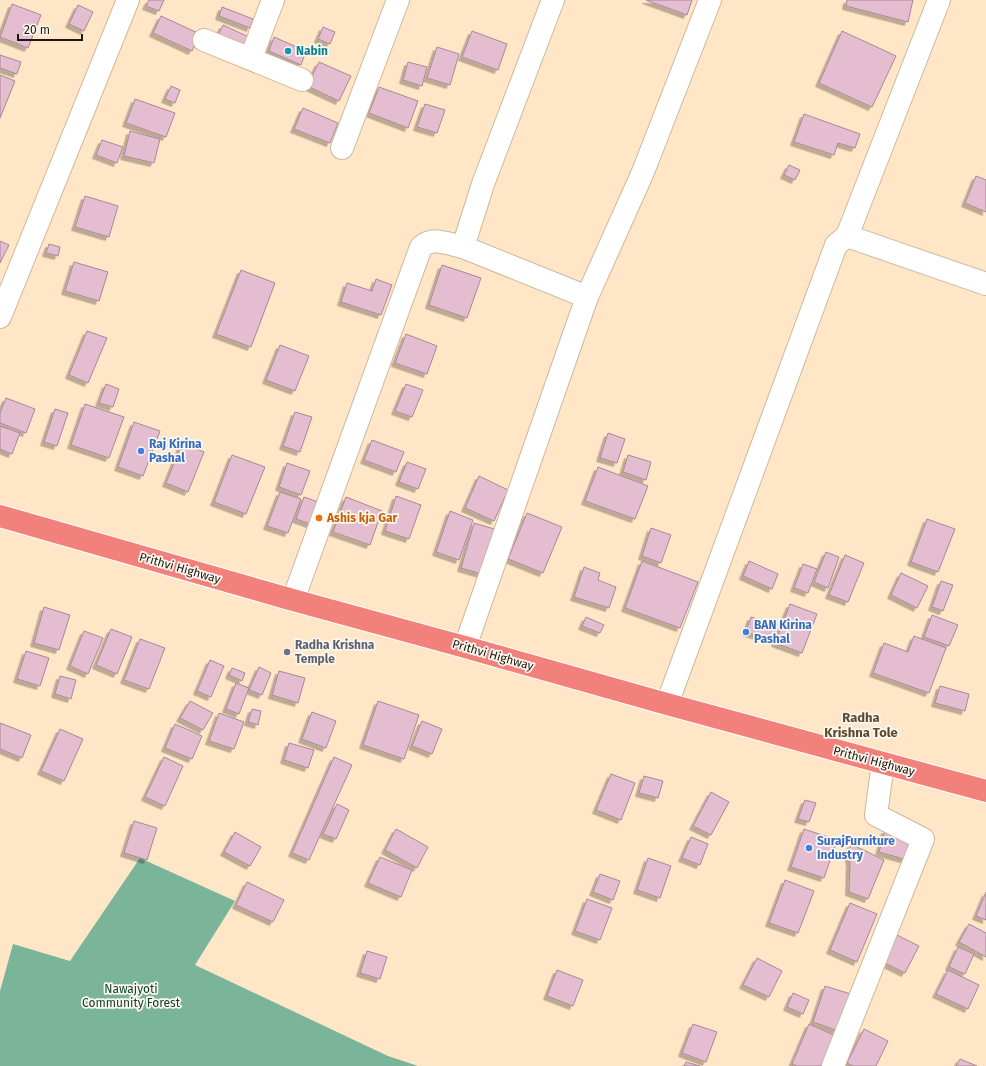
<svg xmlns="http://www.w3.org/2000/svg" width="986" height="1066" font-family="'Fira Sans',sans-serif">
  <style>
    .forest { fill: #7bb599 }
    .building { fill: #e4bed0; stroke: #a98697; filter: url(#shadow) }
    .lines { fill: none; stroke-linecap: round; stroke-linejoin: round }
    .street-casing { stroke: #cfb89a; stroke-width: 24 }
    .highway-casing { stroke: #fff; stroke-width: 24 }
    .street { stroke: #fff; stroke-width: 22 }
    .highway { stroke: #f2807b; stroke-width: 22 }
    .culture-dot { fill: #0f9aa8; stroke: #fcf7f0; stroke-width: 1.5 }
    .shop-dot { fill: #3f7fe0; stroke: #fcf7f0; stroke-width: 1.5 }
    .food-dot { fill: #e8710a; stroke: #fcf7f0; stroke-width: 1.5 }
    .worship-dot { fill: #6b7280; stroke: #fcf7f0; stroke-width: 1.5 }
    .labels { text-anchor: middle; stroke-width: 3.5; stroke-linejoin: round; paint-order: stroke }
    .culture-label { font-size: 12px; font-weight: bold; fill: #0d838f; stroke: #fcf7f0; text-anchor: start }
    .shop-label { font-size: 12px; font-weight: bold; fill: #366cbe; stroke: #fcf7f0; text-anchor: start }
    .food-label { font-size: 12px; font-weight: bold; fill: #c56008; stroke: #fcf7f0; text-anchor: start }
    .street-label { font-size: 12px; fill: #1f170c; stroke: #fcf7f0 }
    .worship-label { font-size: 12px; font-weight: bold; fill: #5b616d; stroke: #fcf7f0; text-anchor: start }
    .park-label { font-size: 12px; fill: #11422f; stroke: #fcf7f0 }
    .neighbourhood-label { font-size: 13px; font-weight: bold; fill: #5d492e; stroke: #fcf7f0 }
  </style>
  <defs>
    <filter id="shadow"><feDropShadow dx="-3.5" dy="3.5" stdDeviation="0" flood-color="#0004"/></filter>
  </defs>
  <rect width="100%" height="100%" fill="#ffe6c7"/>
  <path class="forest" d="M140 858 235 901 195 965 388 1056 418 1066H0V991L13 944 70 961Z"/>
  <g class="building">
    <path d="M149 0H164L159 11 146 6Z"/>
    <path d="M646 0H692L687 15Z"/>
    <path d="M847 0H913L908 22 846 6Z"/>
    <path d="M12 4 41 15 28 48 0 37Z"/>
    <path d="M78 5 93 12 84 31 69 24Z"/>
    <path d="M222 7 253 19 250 28 219 16Z"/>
    <path d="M161 16 200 34 192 51 153 33Z"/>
    <path d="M223 25 251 38 246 51 217 37Z"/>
    <path d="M323 27 335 32 330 44 318 39Z"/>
    <path d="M472 31 507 44 498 70 462 57Z"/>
    <path d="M842 31 896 56 872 107 819 83Z"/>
    <path d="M274 37 306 51 301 65 269 51Z"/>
    <path d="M437 47 459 54 450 85 427 78Z"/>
    <path d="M0 55 21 62 17 74 0 68Z"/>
    <path d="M319 62 351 76 339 101 307 86Z"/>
    <path d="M408 62 427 67 422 86 403 80Z"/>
    <path d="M0 75 15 81 0 118Z"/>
    <path d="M171 86 180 90 175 103 165 99Z"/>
    <path d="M379 87 418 101 408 128 369 113Z"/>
    <path d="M135 99 175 113 166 137 126 123Z"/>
    <path d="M425 104 445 110 437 133 417 127Z"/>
    <path d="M303 108 338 123 330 143 294 129Z"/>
    <path d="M804 114 860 134 855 148 838 143 834 155 794 142Z"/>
    <path d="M130 131 160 139 154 163 124 156Z"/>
    <path d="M102 140 123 147 117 163 96 155Z"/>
    <path d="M789 165 800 170 795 180 784 175Z"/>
    <path d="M976 176 986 180V212L965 203Z"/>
    <path d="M85 196 118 206 109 237 75 227Z"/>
    <path d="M0 241 9 245 0 263Z"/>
    <path d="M49 244 60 247 58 256 46 253Z"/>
    <path d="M74 262 108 272 99 301 65 291Z"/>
    <path d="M442 265 481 278 467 318 429 305Z"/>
    <path d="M241 270 275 283 251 347 216 334Z"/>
    <path d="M376 279 392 285 381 315 341 302 347 283 372 291Z"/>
    <path d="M87 331 107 338 88 383 69 375Z"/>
    <path d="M406 334 437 346 427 374 395 363Z"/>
    <path d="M280 345 309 356 295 391 266 380Z"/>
    <path d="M106 384 119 389 113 407 99 403Z"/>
    <path d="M406 384 423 390 412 417 395 411Z"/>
    <path d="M6 398 35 409 26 433 0 423V413Z"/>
    <path d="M85 404 124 417 109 458 71 445Z"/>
    <path d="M55 409 68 413 57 446 44 442Z"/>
    <path d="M295 412 312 417 300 452 283 446Z"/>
    <path d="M134 422 160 431 143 476 118 467Z"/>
    <path d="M0 426 20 433 12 454 0 449Z"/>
    <path d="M608 433 625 439 617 463 600 458Z"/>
    <path d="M372 440 404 452 396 472 364 460Z"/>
    <path d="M182 443 204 452 188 492 166 483Z"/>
    <path d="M232 455 265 467 246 514 214 502Z"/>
    <path d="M628 455 651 462 646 480 623 472Z"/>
    <path d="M407 462 426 469 418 489 399 482Z"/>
    <path d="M287 463 310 471 301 495 279 487Z"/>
    <path d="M598 467 648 486 635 519 585 501Z"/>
    <path d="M479 476 508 490 494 521 465 508Z"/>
    <path d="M280 492 301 499 288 533 267 526Z"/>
    <path d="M396 496 421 505 409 539 385 531Z"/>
    <path d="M304 497 324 504 316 526 296 519Z"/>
    <path d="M346 497 382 511 370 545 333 532Z"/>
    <path d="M450 511 473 520 459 560 436 552Z"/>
    <path d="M527 513 562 527 543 573 508 559Z"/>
    <path d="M927 519 955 529 938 572 911 562Z"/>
    <path d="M474 523 498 530 485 575 461 568Z"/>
    <path d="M651 528 671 535 661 563 642 556Z"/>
    <path d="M826 552 839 557 828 588 814 582Z"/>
    <path d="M845 555 864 563 848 602 829 595Z"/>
    <path d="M642 561 698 582 680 628 625 608Z"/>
    <path d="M749 561 778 574 772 589 743 576Z"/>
    <path d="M803 564 817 569 808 593 794 588Z"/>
    <path d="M584 567 600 573 598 580 616 587 609 608 574 597Z"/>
    <path d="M901 573 928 586 917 608 891 595Z"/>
    <path d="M941 581 953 585 943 611 932 607Z"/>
    <path d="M790 604 817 614 802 653 775 643Z"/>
    <path d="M44 607 70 615 59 650 34 643Z"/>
    <path d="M932 615 958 625 949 646 924 637Z"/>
    <path d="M586 617 604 625 600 633 582 626Z"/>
    <path d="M751 617 777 625 772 641 746 632Z"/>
    <path d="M111 629 132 637 117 674 96 665Z"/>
    <path d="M84 631 103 638 88 674 70 666Z"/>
    <path d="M914 636 946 648 929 693 873 673 884 643 908 652Z"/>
    <path d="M140 639 165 648 149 689 124 680Z"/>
    <path d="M26 651 49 658 40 686 17 679Z"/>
    <path d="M210 660 224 666 211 697 197 691Z"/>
    <path d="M259 667 271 673 262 695 249 690Z"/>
    <path d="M232 668 245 673 242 681 229 675Z"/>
    <path d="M279 671 305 678 298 703 272 695Z"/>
    <path d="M60 676 76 680 71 699 55 694Z"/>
    <path d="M236 683 249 688 239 714 226 709Z"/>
    <path d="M940 686 969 694 965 711 935 703Z"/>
    <path d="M190 701 213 713 203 730 180 718Z"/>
    <path d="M378 701 419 715 404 759 363 745Z"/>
    <path d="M252 709 261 711 258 725 248 722Z"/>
    <path d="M312 712 336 721 326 748 302 739Z"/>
    <path d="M219 713 244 722 234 749 209 741Z"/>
    <path d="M422 721 442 729 432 754 412 746Z"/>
    <path d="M0 723 31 735 22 758 0 749Z"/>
    <path d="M175 724 202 736 192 759 165 748Z"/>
    <path d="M60 729 83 739 64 781 41 771Z"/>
    <path d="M289 743 314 750 308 768 284 760Z"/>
    <path d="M164 757 183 766 165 806 145 797Z"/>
    <path d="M334 757 352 765 309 860 292 853Z"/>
    <path d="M611 774 635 783 621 820 596 810Z"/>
    <path d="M644 776 663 781 658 798 639 793Z"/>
    <path d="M711 792 729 802 711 835 693 826Z"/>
    <path d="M805 800 816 803 809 822 798 819Z"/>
    <path d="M337 804 349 810 336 839 323 834Z"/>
    <path d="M134 821 157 828 147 860 124 853Z"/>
    <path d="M396 829 428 847 417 868 385 850Z"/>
    <path d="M804 829 837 840 824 878 791 867Z"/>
    <path d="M885 830 913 838 907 860 879 852Z"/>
    <path d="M235 832 261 847 250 866 224 852Z"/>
    <path d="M691 837 708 844 700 865 682 858Z"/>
    <path d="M851 844 884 860 868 899 849 892 850 863 848 853Z"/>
    <path d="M380 857 412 870 401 897 368 883Z"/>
    <path d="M648 858 671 866 660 898 637 890Z"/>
    <path d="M600 874 620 881 613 900 593 892Z"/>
    <path d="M785 880 814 891 798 933 769 923Z"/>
    <path d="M247 882 284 900 273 922 236 905Z"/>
    <path d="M986 892V920L976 916Z"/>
    <path d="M587 899 612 908 600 940 575 931Z"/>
    <path d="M850 903 877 914 857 962 830 950Z"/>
    <path d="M969 924 986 933V957L959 942Z"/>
    <path d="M897 935 919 946 905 973 883 962Z"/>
    <path d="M958 947 974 954 965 974 949 967Z"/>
    <path d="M367 951 387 957 380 979 360 973Z"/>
    <path d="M757 958 782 971 769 997 743 985Z"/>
    <path d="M557 970 583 980 573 1006 547 996Z"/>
    <path d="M948 970 979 985 968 1009 936 994Z"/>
    <path d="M825 986 854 995 841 1032 813 1022Z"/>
    <path d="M793 993 809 1000 803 1014 787 1007Z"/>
    <path d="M693 1024 717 1032 706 1062 682 1053Z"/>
    <path d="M809 1024 838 1037 826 1066H797L792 1064Z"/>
    <path d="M864 1029 888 1041 876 1066H853L847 1063Z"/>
    <path d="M960 1059 977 1066H956Z"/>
    <path d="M686 1062 700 1066H684Z"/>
  </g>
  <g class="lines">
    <g class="street-casing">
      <g id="street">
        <path d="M553 0 483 184 463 247 587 297 643 172 710 0"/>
        <path d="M204 40 302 80"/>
        <path d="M251 58 273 0"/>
        <path d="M342 148 398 0"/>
        <path d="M847 236 986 284"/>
        <path d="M0 317 128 0"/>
        <path d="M293 600 421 247C433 236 448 244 463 247"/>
        <path d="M465 647 587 297"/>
        <path d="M667 704 836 245 847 236 939 0"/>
        <path d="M833 1066 923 839 876 815 883 763"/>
      </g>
    </g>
    <g class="highway-casing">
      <path id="highway" d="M0 516 293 600 465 647 667 704 986 791"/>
    </g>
    <use href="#street" class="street"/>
    <use href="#highway" class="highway"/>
  </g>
  <circle class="culture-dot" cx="288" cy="51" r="4"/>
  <g class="shop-dot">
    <circle cx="141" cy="451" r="4"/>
    <circle cx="746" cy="632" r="4"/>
    <circle cx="809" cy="848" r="4"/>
  </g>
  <circle class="food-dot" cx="319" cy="518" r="4"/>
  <circle class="worship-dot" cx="287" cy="652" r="4"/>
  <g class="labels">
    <g class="culture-label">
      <text x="296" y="55">Nabin</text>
    </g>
    <g class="shop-label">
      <text x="149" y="448">Raj Kirina<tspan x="149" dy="14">Pashal</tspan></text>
      <text x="754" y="629">BAN Kirina<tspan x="754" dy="14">Pashal</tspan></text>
      <text x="817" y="845">SurajFurniture<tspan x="817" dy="14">Industry</tspan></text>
    </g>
    <g class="food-label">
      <text x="327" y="522">Ashis kja Gar</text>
    </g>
    <g class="street-label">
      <text transform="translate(180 568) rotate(16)" y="4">Prithvi Highway</text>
      <text transform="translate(493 655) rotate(16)" y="4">Prithvi Highway</text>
      <text transform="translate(874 761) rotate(15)" y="4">Prithvi Highway</text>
    </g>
    <g class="worship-label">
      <text x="295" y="649">Radha Krishna<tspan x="295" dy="14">Temple</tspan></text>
    </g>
    <g class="park-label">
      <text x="131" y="993">Nawajyoti<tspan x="131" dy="14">Community Forest</tspan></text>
    </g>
    <g class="neighbourhood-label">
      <text x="861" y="722">Radha<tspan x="861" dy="15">Krishna Tole</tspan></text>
    </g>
  </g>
  <path d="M18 34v6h64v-6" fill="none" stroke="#1f170c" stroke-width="2"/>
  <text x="24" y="34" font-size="12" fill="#1f170c" stroke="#fcf7f0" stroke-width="3" paint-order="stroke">20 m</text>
</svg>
